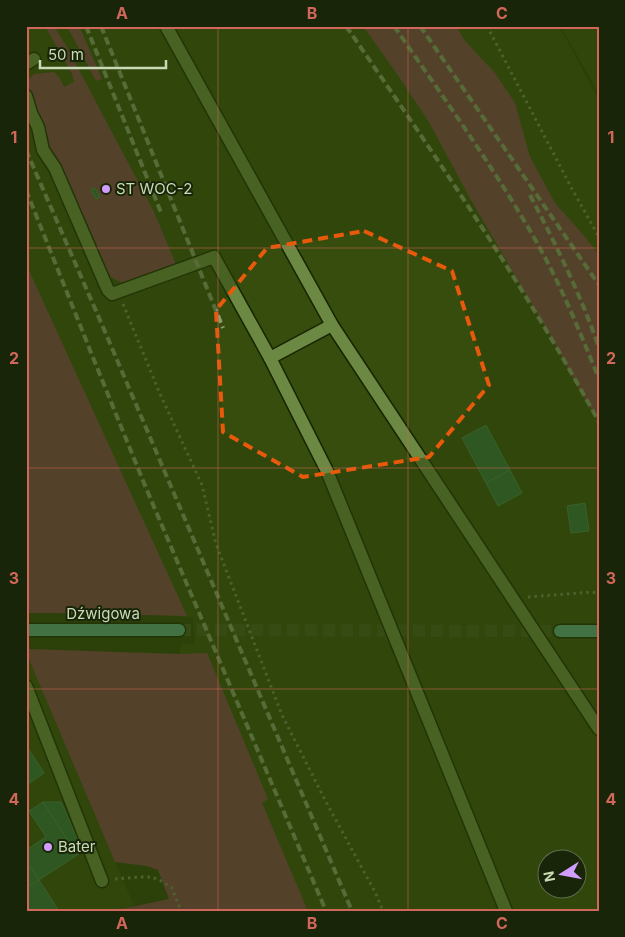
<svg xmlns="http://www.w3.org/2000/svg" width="625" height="937" font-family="Inter,sans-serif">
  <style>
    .built { fill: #364d0e; fill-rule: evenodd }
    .green { fill: #834350 }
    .building { fill: #31713e; stroke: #478753 }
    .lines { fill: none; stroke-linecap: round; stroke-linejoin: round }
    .major-tunnel { stroke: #445823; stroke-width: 12; stroke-dasharray: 12 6; stroke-linecap: butt }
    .minor-casing { stroke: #172501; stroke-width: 15 }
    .major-casing { stroke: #172501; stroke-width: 15 }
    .path { stroke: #748758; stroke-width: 3; stroke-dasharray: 2.5 4; stroke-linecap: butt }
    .minor { stroke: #6b8943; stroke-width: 12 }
    .major { stroke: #5eab89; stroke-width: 12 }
    .rail { stroke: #8b9d71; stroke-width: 4; stroke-dasharray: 8 4; stroke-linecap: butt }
    .marked { fill: none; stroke: #e8590c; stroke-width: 4; stroke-dasharray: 10 6; stroke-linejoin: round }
    .grid { fill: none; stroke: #d1665a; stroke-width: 1; stroke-opacity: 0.55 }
    .poi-dot { fill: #d19dfe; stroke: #192508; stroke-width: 2 }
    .labels { text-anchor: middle; stroke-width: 4; stroke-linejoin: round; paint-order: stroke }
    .poi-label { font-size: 15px; fill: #c9dab6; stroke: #192508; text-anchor: start }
    .street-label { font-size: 15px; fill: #c9dab6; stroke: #192508 }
    .neatline { fill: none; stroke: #d1665a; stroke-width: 2 }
    .grid-label { font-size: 16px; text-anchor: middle; font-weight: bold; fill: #d1665a }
  </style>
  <rect width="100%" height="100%" fill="#2c4109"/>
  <g class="built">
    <path d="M26 26H559L599 101V911H308L261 803 179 658 181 644H195L193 617 168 616 26 350ZM548 860H578V890H548Z"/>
    <path d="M561 26H599V94Z"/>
    <path d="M26 649H28V657L134 906 112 911H26Z"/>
  </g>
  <g class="green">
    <path d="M45 26H54L68 49 154 212 176 264 133 282 125 284 108 276 62 170 55 155 47 145 38 112 28 91V83L29 79 34 74 54 72 59 77 64 87 74 82 72 74Z"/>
    <path d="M67 26H79L102 79 96 81Z"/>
    <path d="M363 26H456L465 41 495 73 515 103 530 157 555 203 586 238 599 255V423L576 384 551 336 510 267 471 200 429 122 395 71Z"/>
    <path d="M26 264 187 616 58 613H26Z"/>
    <path d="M28 649 180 654 207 653 268 799 262 803 308 911H112L169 899 158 870 147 866 115 862 28 657Z"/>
  </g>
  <g class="building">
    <path d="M106 183 110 192 106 194 102 185Z"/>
    <path d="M95 188 100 197 96 199 91 190Z"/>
    <path d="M486 425 510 470 486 483 462 438Z"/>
    <path d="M510 470 522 493 498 506 486 483Z"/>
    <path d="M585 503 589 531 571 533 567 506Z"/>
    <path d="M26 745 44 773 27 785 26 784Z"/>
    <path d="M43 802 77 855 39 880 26 861V850L46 837 29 811Z"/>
    <path d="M43 802H61L83 851 77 855Z"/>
    <path d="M26 861 39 880 26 888Z"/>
    <path d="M39 880 59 911H26V888Z"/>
  </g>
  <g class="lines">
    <path class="major-tunnel" d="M179 630 560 631"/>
    <g class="minor-casing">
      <g id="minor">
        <path d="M166 26 332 325 599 729"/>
        <path d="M26 64 34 59"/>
        <path d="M26 96 31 113 38 127 43 150 55 168 104 281 108 290 112 294 214 257 270 358 327 471 506 911"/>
        <path d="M270 358 332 325"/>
        <path d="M26 686 102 881"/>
      </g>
    </g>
    <g class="major-casing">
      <g id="major">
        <path d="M26 630H179"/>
        <path d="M560 631H599"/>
      </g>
    </g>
    <g class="path">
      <path d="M487 26 572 189 599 237"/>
      <path d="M123 304 160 394 202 485 216 544 282 715 325 800 375 892 383 911"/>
      <path d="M528 597 592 592 599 594"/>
      <path d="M115 879 139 877H152L161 881 172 888 181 911"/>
    </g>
    <use href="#minor" class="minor"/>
    <use href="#major" class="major"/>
    <g class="rail">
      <path d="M86 26 162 215"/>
      <path d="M101 26 223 328"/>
      <path d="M346 26C435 155 524 285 599 422"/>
      <path d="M394 26C443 97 493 166 536 241 561 285 580 332 599 379"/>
      <path d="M420 26 599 285"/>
      <path d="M26 150 106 334 352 911"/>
      <path d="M26 190 94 360 146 488 326 911"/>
      <path d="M530 195C556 245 581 295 599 348"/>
    </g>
  </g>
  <path d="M0 0H625V937H0ZM364 231 452 271 489 385 429 457 303 477 223 432 216 310 267 248Z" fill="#2c4109" fill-opacity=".55" fill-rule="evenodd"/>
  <path class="marked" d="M364 231 452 271 489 385 429 457 303 477 223 432 216 310 267 248Z"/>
  <path class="grid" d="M218 26V911M408 26V911M26 248H599M26 468H599M26 689H599"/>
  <g class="poi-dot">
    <circle cx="106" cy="189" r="5"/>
    <circle cx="48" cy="847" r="5"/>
  </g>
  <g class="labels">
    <g class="poi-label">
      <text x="116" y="194">ST WOC-2</text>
      <text x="58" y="852">Bater</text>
    </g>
    <g class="street-label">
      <text x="103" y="619">Dźwigowa</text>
    </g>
  </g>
  <rect width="625" height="937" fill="none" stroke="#192508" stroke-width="55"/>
  <g transform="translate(562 874) rotate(259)"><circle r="24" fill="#192508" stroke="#5f6d4e"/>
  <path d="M0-4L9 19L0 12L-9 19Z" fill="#d19dfe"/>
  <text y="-8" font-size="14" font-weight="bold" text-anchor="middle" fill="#c9dab6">N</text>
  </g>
  <path d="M40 60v8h126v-8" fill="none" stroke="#c9dab6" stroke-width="2.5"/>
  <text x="48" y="60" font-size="15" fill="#c9dab6" stroke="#192508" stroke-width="4" paint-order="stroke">50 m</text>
  <rect x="28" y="28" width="570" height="882" class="neatline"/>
  <g class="grid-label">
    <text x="122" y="19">A</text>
    <text x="312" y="19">B</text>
    <text x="502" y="19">C</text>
    <text x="14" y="143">1</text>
    <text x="611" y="143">1</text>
    <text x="14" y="364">2</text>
    <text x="611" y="364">2</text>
    <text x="14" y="584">3</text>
    <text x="611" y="584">3</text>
    <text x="14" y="805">4</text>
    <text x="611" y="805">4</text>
    <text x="122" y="929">A</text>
    <text x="312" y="929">B</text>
    <text x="502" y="929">C</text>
  </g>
</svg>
